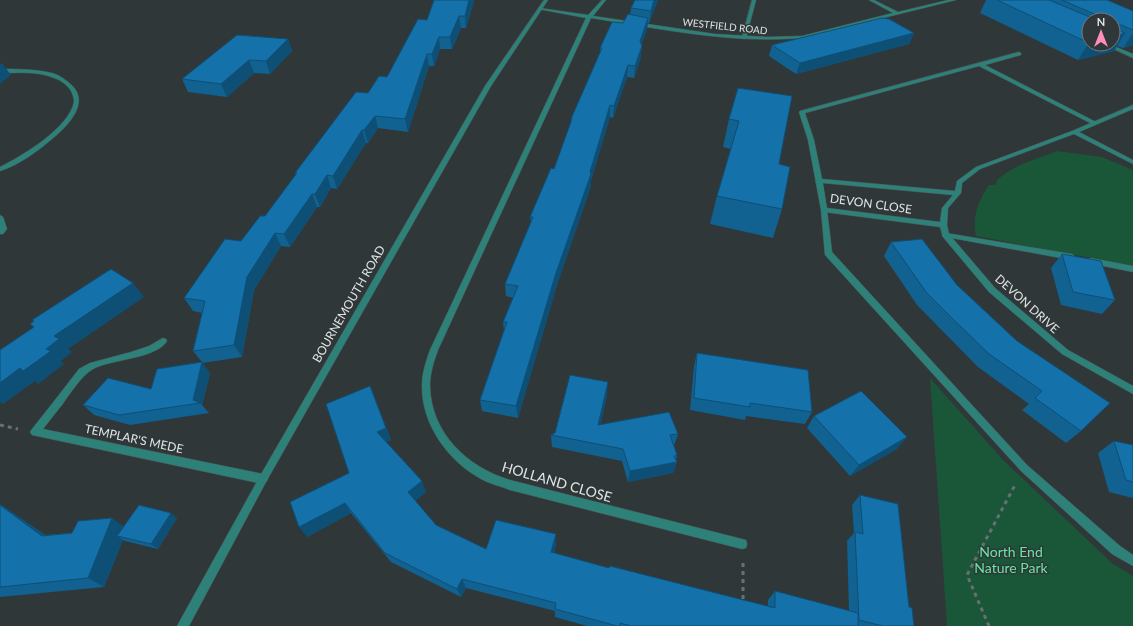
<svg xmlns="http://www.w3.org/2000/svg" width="1133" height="626" font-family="Lato,sans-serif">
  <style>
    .green { fill: #1a5638 }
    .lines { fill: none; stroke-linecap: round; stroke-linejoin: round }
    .service-casing { stroke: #4c5354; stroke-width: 1 }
    .minor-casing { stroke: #4c5354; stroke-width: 1 }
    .tertiary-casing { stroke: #4c5354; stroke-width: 1 }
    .path { stroke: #6a7071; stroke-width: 3; stroke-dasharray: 4 4; stroke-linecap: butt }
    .service { fill: #2e8178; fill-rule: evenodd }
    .minor { fill: #2e8178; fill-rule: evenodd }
    .tertiary { fill: #2e8178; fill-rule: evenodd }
    .wall { fill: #116191; fill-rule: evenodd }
    .shaded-wall { fill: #0e4f76 }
    .building { fill: #1471a9; stroke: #0e4f76 }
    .labels { text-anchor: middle; stroke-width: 3; stroke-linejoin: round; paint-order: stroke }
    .far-street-label { font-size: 10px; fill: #e0e4e5; stroke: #303738 }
    .street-label { font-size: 12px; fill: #e0e4e5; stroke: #303738 }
    .near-street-label { font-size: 14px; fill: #e0e4e5; stroke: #303738 }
    .near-park-label { font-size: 14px; fill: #68e6a2; stroke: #303738 }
  </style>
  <rect width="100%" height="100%" fill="#303738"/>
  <g class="green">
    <path d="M1057 151 1102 157 1133 170V266L976 236C972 217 978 201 989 185H994L997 183 996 181C1012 165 1037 159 1057 151Z"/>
    <path d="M930 378 1003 460 1113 564 1133 576V626H947Z"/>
  </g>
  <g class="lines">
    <g class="service-casing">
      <g id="service">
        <path d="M752 0H756L746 38 744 39 742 38Z"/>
        <path d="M1019 52 1021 53V55L985 65 1096 122V124H1092L979 66 805 113 814 140 811 142 808 140 799 112 800 111Z"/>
        <path d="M822 208H826L827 210 832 252 1027 465 1120 546 1133 555V566L1112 554 1021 471 825 255 821 210Z"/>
        <path d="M0 215 3 217 7 229 3 234H0Z"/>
        <path d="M943 233H946L1072 254 1076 257 1072 260 946 237H943L942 235Z"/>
        <path d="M1091 258 1133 266V272L1088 263 1087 261Z"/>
        <path d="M163 338 166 339 167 341C156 359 111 359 93 369 80 377 71 393 61 406L58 407 55 406 53 403 55 400 79 369 90 363 131 352 149 346Z"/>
      </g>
    </g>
    <g class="minor-casing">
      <g id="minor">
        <path d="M602 0H606L593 16 715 34 767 37 802 36 893 13 869 0H874L898 12 948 0H956L802 38C731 44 661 29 591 18L438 350C434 361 430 373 430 386 431 433 467 467 510 480L742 539 746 540 747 544 746 548 742 549 510 490C500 486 490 484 481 479 448 461 421 424 422 385 422 373 426 361 430 350L586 18 538 9 540 8 588 15Z"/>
        <path d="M1103 44H1109L1133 54V58Z"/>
        <path d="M0 69C17 69 35 69 52 73 59 75 63 78 68 82 93 100 69 125 52 139 38 151 19 165 0 171V167C22 156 69 128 74 102 74 99 73 96 72 93 70 87 61 80 54 78 38 71 18 73 0 73Z"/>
        <path d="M1133 105V109L1079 132 1133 160V164L1074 134 980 169 962 183 961 193 948 208 947 225 949 234 995 288 1068 350 1133 386V394L1062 354 989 292 943 237 940 227 824 212 821 210 808 140 809 139 811 138 814 140 822 179 955 191 957 181 976 167 1072 131ZM823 183 953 195 942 208 940 222 827 208Z"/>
        <path d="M58 399 61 400 63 403 61 406 43 429 263 474 266 476 268 479 266 482 263 484 32 435 30 432 32 429 55 400Z"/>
      </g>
    </g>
    <g class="tertiary-casing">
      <path id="tertiary" d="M544 0H548L491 86 266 482 189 626H177L260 476 485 86Z"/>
    </g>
    <g class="path">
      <path d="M0 425 18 429"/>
      <path d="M743 563V602"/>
      <path d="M989 626 967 575 1015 485"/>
    </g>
    <use href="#service" class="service"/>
    <use href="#minor" class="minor"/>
    <use href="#tertiary" class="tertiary"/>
  </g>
  <g class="wall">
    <path d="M658 0 649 23H648L647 29 641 45V57L634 78 627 77 613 118 610 117 591 180V186L557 285 518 418 482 411 480 400 504 330 503 322 513 298 506 296 505 284 531 223 530 217 554 169 571 124V119L600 53V48L630 15 631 8Z"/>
    <path d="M986 0H1107L1133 11V45L1123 48 1117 46 1114 51 1078 60 980 13ZM1089 20H1113L1089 44Z"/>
    <path d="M474 1 466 28H461L452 49H440L434 66H429L408 132 378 128 368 143H366L337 189 331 188 320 207H317L290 247 281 246 254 290 242 357 202 363 210 373 202 405 209 413 130 425 94 415 83 405 151 389 202 362 193 351 202 313 193 311 184 298 265 216 296 174 295 173 368 93 387 77 427 20Z"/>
    <path d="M914 33 909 44 796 74 769 56 772 45Z"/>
    <path d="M288 39 292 51 270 74 254 73 227 97 188 92 182 79Z"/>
    <path d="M738 88 779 164 782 209 773 238 710 224 717 196 731 149 723 147 729 119Z"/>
    <path d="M891 242 957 285 1081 431 1066 443 1022 410 1029 404 978 367 917 305 884 256Z"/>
    <path d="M1062 254 1115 300 1102 314 1061 305 1051 268Z"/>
    <path d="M697 353 812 412 805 424 746 416 745 420 690 410 694 366Z"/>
    <path d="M370 386 391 440 386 442 426 492 415 501 436 525 486 549 556 544 554 553 609 568 768 606V600L775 591 849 611 847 541 854 533 852 505 860 495 909 607 914 626H587L555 617V611L466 588 461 597 391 562 351 513 307 537 349 473Z"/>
    <path d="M607 395 600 425 678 434 674 446 677 455 676 460 677 462 673 473 628 482 622 461 552 447 551 435 555 433Z"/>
    <path d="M814 416 897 449 850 476 807 428Z"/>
    <path d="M1114 441 1133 445V498L1109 492 1098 453Z"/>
    <path d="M0 504 45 535 72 533 124 527 177 518 158 549 125 541 123 540 104 587 0 597Z"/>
  </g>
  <g class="shaded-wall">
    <path d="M469 0H474V1L466 28 465 16Z"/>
    <path d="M654 0H658L649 23 651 11Z"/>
    <path d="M459 16 461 28 452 49 450 37Z"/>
    <path d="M648 18 647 29 639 53 640 41Z"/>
    <path d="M914 33 909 44 796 74 800 63Z"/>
    <path d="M1125 33 1114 51 1078 60 1089 43V44H1113V37Z"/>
    <path d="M1133 33V45L1123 48Z"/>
    <path d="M439 37 440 49 434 66 432 54Z"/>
    <path d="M288 39 292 51 270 74 266 61Z"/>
    <path d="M642 46 641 57 634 78 635 66Z"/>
    <path d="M427 54 429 66 408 132 405 119Z"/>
    <path d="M249 60 254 73 227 97 221 84Z"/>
    <path d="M2 63 11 75 0 84V64Z"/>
    <path d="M628 65 627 77 613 118 614 106Z"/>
    <path d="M610 105V117L591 180V186L557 285 518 418 516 406 556 273 590 172Z"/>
    <path d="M375 116 378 128 368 143 364 130Z"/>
    <path d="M362 130 366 143 337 189 333 176Z"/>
    <path d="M327 175 331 188 320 207 315 194Z"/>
    <path d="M312 194 317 207 290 247 284 234Z"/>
    <path d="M275 233 281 246 254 290 242 357 234 345 247 277Z"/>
    <path d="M133 283 144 297 68 349 72 352 61 361 64 364 38 384 35 381 3 404 0 402V383L46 349 54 336Z"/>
    <path d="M202 362 210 373 202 405 200 403 193 400Z"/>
    <path d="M608 382 607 395 598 437V425Z"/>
    <path d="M370 386 391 440 382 444 377 432Z"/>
    <path d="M907 437 897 449 850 476 859 465Z"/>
    <path d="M677 462 673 473 628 482 630 471Z"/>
    <path d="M422 481 426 492 413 503 408 492Z"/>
    <path d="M345 503 351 513 307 537 299 527Z"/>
    <path d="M0 504 59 546 42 536 0 505Z"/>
    <path d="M171 513 177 518 158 549 151 544Z"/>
    <path d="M112 518 127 529 117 536 123 540 104 587 88 578Z"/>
    <path d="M556 534V544L552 562 551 552Z"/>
    <path d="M462 579 466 588 461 597 457 589Z"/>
  </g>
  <g class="building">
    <path d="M434 0H469L465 16H459L450 37H439L432 54H427L405 119 375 116 364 130H362L333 176 327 175 315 194H312L284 234 275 233 247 277 234 345 193 351 205 301 184 298 225 239 241 241 260 216H265L297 173H295L356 92 368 93 379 76 387 77 418 19 427 20Z"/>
    <path d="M635 0H654L651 11 631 8Z"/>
    <path d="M997 0H1049L1097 20H1089V43Z"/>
    <path d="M1062 0H1107L1133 11V30L1121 25 1113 26 1114 28 1125 33 1113 37V20H1101V17Z"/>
    <path d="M628 14 648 18 640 41 642 46 635 66 628 65 614 106 610 105 590 172 591 174 556 273 516 406 480 400 507 322H503L518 286 505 284 533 217H530L551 168 554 169 572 119H571L602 48H600L612 22 623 23Z"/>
    <path d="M882 18 889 19 914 33 800 63 772 45Z"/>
    <path d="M237 35 288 39 266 61 249 60 221 84 182 79Z"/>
    <path d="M738 88 792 96 779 164 790 167 782 209 717 196 739 121 729 119Z"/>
    <path d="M922 239 957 285 1017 341 1110 403 1081 431 1035 398 1042 391 989 354 956 322 926 292 891 242Z"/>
    <path d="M1062 254 1101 261 1115 300 1073 292Z"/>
    <path d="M111 269 133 283 54 336 59 339 46 349 51 351 23 371 20 368 0 383V350L34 327 30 324 34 321 32 320Z"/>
    <path d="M697 353 808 370 812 412 750 403V407L694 398Z"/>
    <path d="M202 362 193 400 200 403 119 415 83 405 108 378 151 389 157 369Z"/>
    <path d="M570 375 608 382 598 425 669 412 678 434 670 435 677 455 674 456 677 462 630 471 623 449 551 435 555 433Z"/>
    <path d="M370 386 386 428 377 432 422 481 408 492 436 525 486 549 496 520 556 534 551 552 609 568 610 566 775 608V591L858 613V626H631L620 623V626H617L555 609 556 603 462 579 457 589 385 553 345 503 299 527 290 502 349 473 326 404Z"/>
    <path d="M861 391 907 437 859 465 814 416Z"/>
    <path d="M1114 441 1133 445V482L1126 480Z"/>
    <path d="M860 495 898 504 909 607 912 608 914 626H883L859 620 855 532 863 534Z"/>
    <path d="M0 505 42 536 72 533 78 521 112 518 88 578 0 587Z"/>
    <path d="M139 505 171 513 151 544 117 536Z"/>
  </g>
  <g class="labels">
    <g class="far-street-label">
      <text transform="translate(725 26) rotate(6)" y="4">WESTFIELD ROAD</text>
    </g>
    <g class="street-label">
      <text transform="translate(871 204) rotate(8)" y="4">DEVON CLOSE</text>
      <text transform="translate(349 304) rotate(-60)" y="4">BOURNEMOUTH ROAD</text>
      <text transform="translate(1027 304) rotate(42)" y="4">DEVON DRIVE</text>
      <text transform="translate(134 439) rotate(12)" y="4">TEMPLAR'S MEDE</text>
    </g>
    <g class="near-street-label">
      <text transform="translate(557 482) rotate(16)" y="5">HOLLAND CLOSE</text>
    </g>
    <g class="near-park-label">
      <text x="1011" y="557">North End<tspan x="1011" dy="16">Nature Park</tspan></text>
    </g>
  </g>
  <g transform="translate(1101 32)"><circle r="19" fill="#303738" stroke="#767c7d"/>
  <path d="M0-3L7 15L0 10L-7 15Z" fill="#fe8ebb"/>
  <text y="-6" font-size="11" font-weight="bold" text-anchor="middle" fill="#e0e4e5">N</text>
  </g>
</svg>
